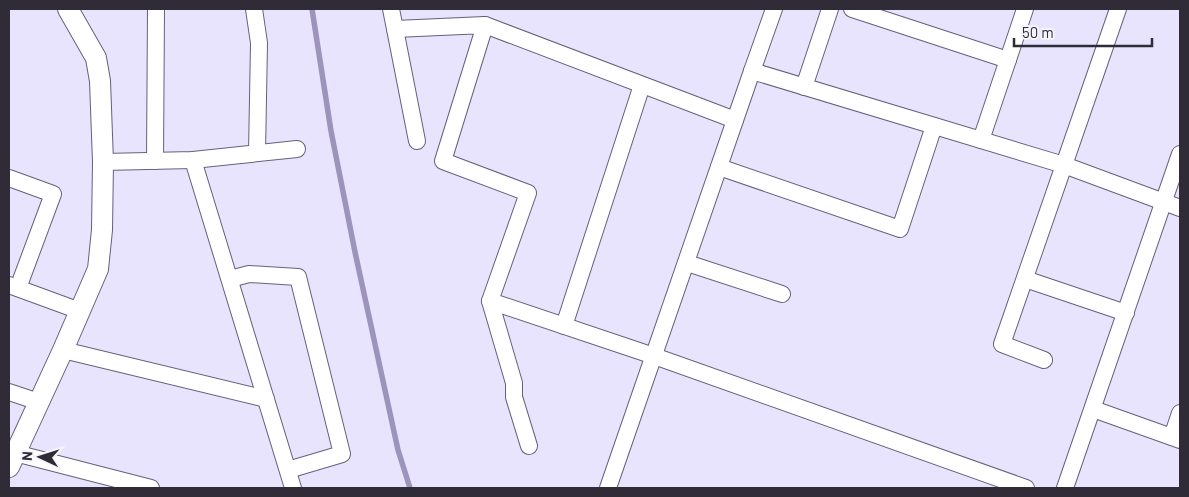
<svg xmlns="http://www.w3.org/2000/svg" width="1189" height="497" font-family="Barlow,sans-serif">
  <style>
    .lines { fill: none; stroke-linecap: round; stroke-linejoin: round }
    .stream { stroke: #9c94ba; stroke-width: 5.5 }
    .minor-casing { stroke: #66607b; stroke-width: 18 }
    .tertiary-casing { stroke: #66607b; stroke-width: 22 }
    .minor { stroke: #fff; stroke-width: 16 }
    .tertiary { stroke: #fff; stroke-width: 20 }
  </style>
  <rect width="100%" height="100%" fill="#e9e4fe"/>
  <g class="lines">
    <path class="stream" d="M312 9 331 131 355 252 398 450 410 488"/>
    <g class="minor-casing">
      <g id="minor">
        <path d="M254 9 259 43 257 153"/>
        <path d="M391 9 395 29 485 25 443 161 528 193 490 301 514 383V397L529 446"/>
        <path d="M852 9 1008 60"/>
        <path d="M485 25 735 120"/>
        <path d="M395 29 417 141"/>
        <path d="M752 71 774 9"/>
        <path d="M804 87 830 9"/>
        <path d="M981 140 1025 9"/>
        <path d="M193 160 293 488"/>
        <path d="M155 161 156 9"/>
        <path d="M103 162 193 160 297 149"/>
        <path d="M719 167 900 229 934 126"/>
        <path d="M9 178 53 194 18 288"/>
        <path d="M687 263 782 294"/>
        <path d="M230 279 249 274 298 277 342 454 288 470"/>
        <path d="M1025 279 1126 313"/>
        <path d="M9 285 80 311"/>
        <path d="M490 301 654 356 1026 488"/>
        <path d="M564 326 642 85"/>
        <path d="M63 350 266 399"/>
        <path d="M1044 360 1002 344 1118 9"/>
        <path d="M9 392 39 402"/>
        <path d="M1093 409 1180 440"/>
        <path d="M1172 437 1180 413"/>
        <path d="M15 453 151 488"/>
        <path d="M608 488 752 71 1064 165 1180 208"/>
        <path d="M1065 488 1180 154"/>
      </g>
    </g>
    <g class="tertiary-casing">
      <path id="tertiary" d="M9 467 63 350 98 269 102 230 103 162 100 81 96 58 68 9"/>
    </g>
    <use href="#minor" class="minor"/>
    <use href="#tertiary" class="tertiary"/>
  </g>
  <rect width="1189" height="497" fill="none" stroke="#2f2c38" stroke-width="20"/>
  <g transform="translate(40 457) rotate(274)" stroke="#f6f5fb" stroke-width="4" paint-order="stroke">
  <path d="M0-4L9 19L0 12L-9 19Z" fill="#2f2c38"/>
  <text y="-8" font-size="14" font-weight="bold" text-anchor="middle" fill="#2f2c38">N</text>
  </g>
  <path d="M1014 38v8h138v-8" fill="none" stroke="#2f2c38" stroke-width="2.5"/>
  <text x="1022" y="38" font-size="15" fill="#2f2c38" stroke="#f6f5fb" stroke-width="4" paint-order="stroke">50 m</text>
</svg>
